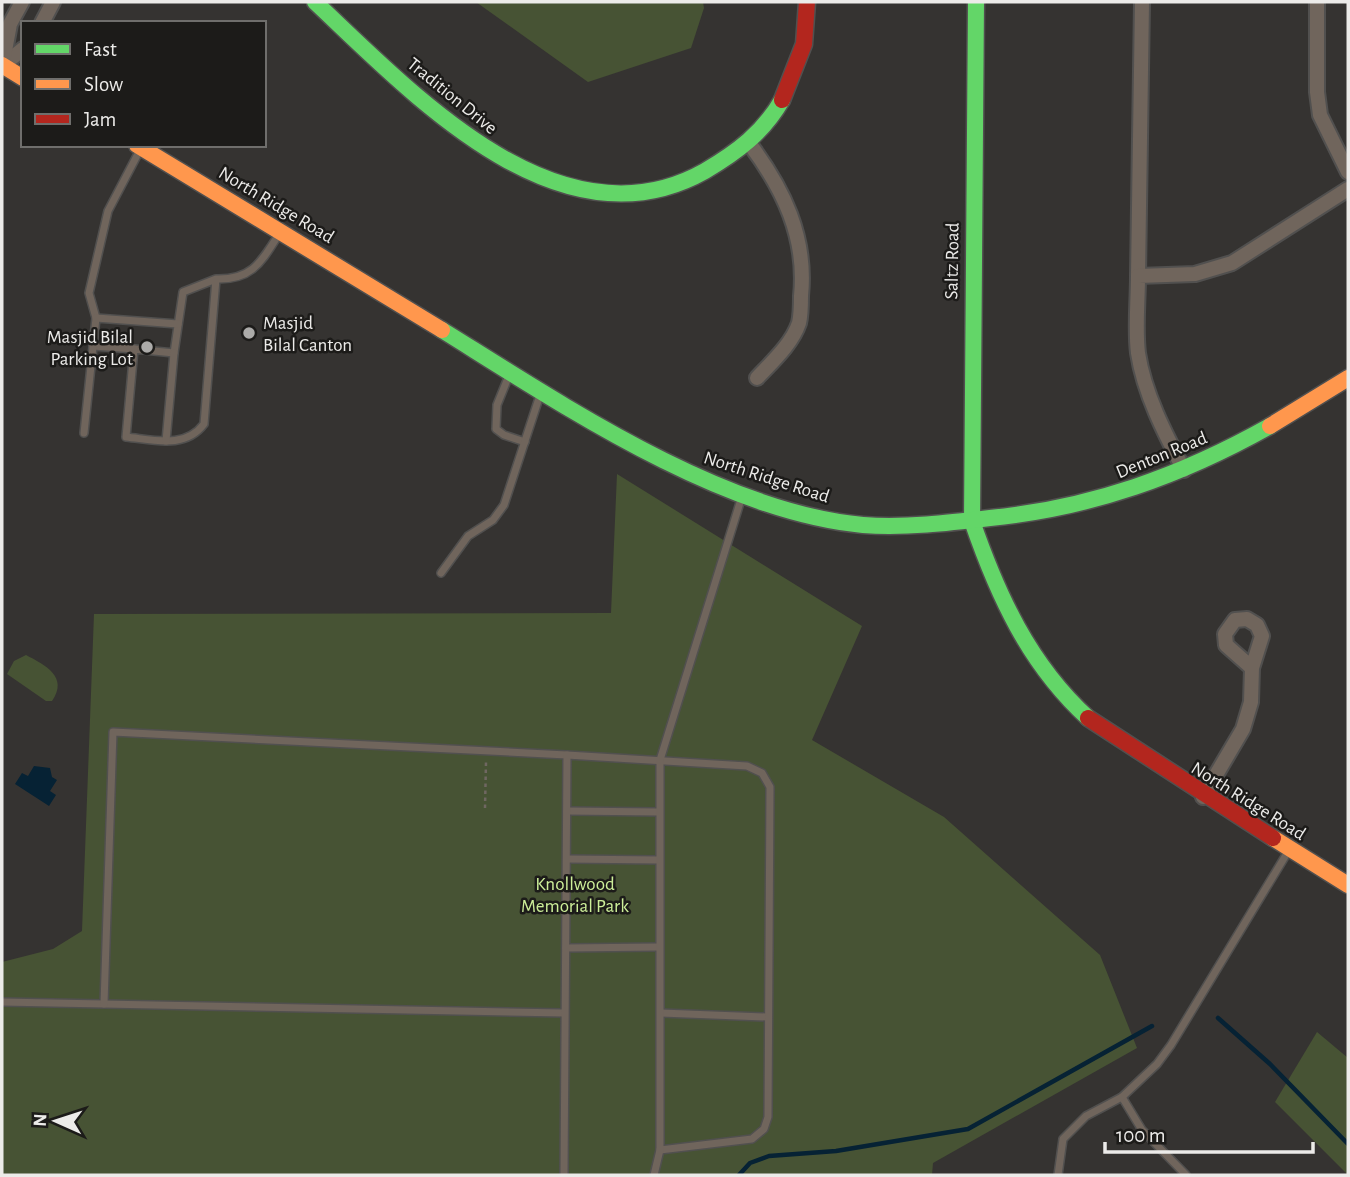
<svg xmlns="http://www.w3.org/2000/svg" width="1350" height="1177" font-family="'Alegreya Sans',sans-serif">
  <style>
    .green { fill: #475334 }
    .water { fill: #062234 }
    .lines { fill: none; stroke-linecap: round; stroke-linejoin: round }
    .stream { stroke: #062234; stroke-width: 4.5 }
    .lane-casing { stroke: #51504f; stroke-width: 10 }
    .street-casing { stroke: #51504f; stroke-width: 18 }
    .fast-casing { stroke: #51504f; stroke-width: 19 }
    .slow-casing { stroke: #51504f; stroke-width: 19 }
    .jam-casing { stroke: #51504f; stroke-width: 19 }
    .path { stroke: #6f6761; stroke-width: 2.5; stroke-dasharray: 3.5 3.5; stroke-linecap: butt }
    .lane { stroke: #70655c; stroke-width: 7 }
    .street { stroke: #70655c; stroke-width: 14 }
    .fast { stroke: #63d668; stroke-width: 16 }
    .slow { stroke: #ff974d; stroke-width: 16 }
    .jam { stroke: #b3261e; stroke-width: 16 }
    .poi-dot { fill: #acaba9; stroke: #1c1b19; stroke-width: 2.5 }
    .labels { text-anchor: middle; stroke-width: 5; stroke-linejoin: round; paint-order: stroke }
    .street-label { font-size: 19px; fill: #ecebe9; stroke: #1c1b19 }
    .poi-label { font-size: 19px; fill: #ecebe9; stroke: #1c1b19; text-anchor: start }
    .park-label { font-size: 19px; fill: #cdef99; stroke: #1c1b19 }
  </style>
  <rect width="100%" height="100%" fill="#353331"/>
  <g class="green">
    <path d="M476 2H703L704 8 691 48 588 82Z"/>
    <path d="M617 474 862 626 812 740 944 817 1100 955 1137 1048 933 1163 932 1175H2V962L53 949 82 931 94 614 611 613Z"/>
    <path d="M26 655C45 665 69 677 52 701H46L7 674 14 661Z"/>
    <path d="M1317 1032 1348 1058V1175L1275 1102Z"/>
  </g>
  <path class="water" d="M34 766 50 768 52 777 57 780 50 791 56 795 49 806 15 784 22 773 28 776Z"/>
  <g class="lines">
    <g class="stream">
      <path d="M1218 1018 1270 1064 1348 1144"/>
      <path d="M739 1175 750 1163 769 1156 836 1151 968 1129 1152 1026"/>
    </g>
    <g class="lane-casing">
      <g id="lane">
        <path d="M216 279 183 292 174 353 134 349 126 437C155 440 185 449 204 424L216 279C254 280 262 260 281 231"/>
        <path d="M96 318 89 293 108 211 141 148"/>
        <path d="M93 346 134 349"/>
        <path d="M510 373 497 405 496 429 504 435 525 442"/>
        <path d="M84 433 96 318 178 324"/>
        <path d="M166 441 174 353"/>
        <path d="M441 573 468 536 493 520 504 505 541 392"/>
        <path d="M567 811 659 812"/>
        <path d="M567 859 659 860"/>
        <path d="M566 948 659 947"/>
        <path d="M2 1002 564 1013"/>
        <path d="M104 1004 113 732 567 755"/>
        <path d="M661 1013 767 1017"/>
        <path d="M1122 1097 1142 1130 1186 1175"/>
        <path d="M564 1175 567 755 747 766 762 773 770 787 768 1117 764 1129 752 1139 660 1150"/>
        <path d="M654 1175 660 1150V760L743 493"/>
        <path d="M1058 1175 1063 1139 1086 1116 1122 1097 1157 1064 1171 1045 1289 850"/>
      </g>
    </g>
    <g class="street-casing">
      <g id="street">
        <path d="M1317 2V92L1320 115 1348 172"/>
        <path d="M42 23 53 2"/>
        <path d="M2 66 23 49"/>
        <path d="M2 67 10 24 22 2"/>
        <path d="M749 143C783 188 807 237 801 296 801 304 801 315 799 323 792 344 772 362 757 378"/>
        <path d="M1138 276 1142 2"/>
        <path d="M1184 470C1165 434 1144 393 1138 353 1135 328 1138 301 1138 276L1195 274 1232 263 1348 189"/>
        <path d="M1203 797 1243 729 1251 702 1252 668 1262 636 1257 625 1247 619 1235 620 1225 634 1226 645 1252 668"/>
      </g>
    </g>
    <g class="fast-casing">
      <g id="fast">
        <path d="M315 2C412 93 560 253 705 171 737 152 763 133 782 100"/>
        <path d="M976 2 972 521C998 596 1029 664 1088 718"/>
        <path d="M442 330C561 404 721 512 863 525 905 528 948 523 990 518 1091 508 1181 476 1270 426"/>
      </g>
    </g>
    <g class="slow-casing">
      <g id="slow">
        <path d="M2 65 23 78"/>
        <path d="M137 145 442 330"/>
        <path d="M1270 426 1348 378"/>
        <path d="M1273 838 1348 885"/>
      </g>
    </g>
    <g class="jam-casing">
      <g id="jam">
        <path d="M782 100 804 44 807 2"/>
        <path d="M1088 718 1273 838"/>
      </g>
    </g>
    <path class="path" d="M485 808 486 762"/>
    <use href="#lane" class="lane"/>
    <use href="#street" class="street"/>
    <use href="#fast" class="fast"/>
    <use href="#slow" class="slow"/>
    <use href="#jam" class="jam"/>
  </g>
  <g class="poi-dot">
    <circle cx="249" cy="333" r="7"/>
    <circle cx="147" cy="347" r="7"/>
  </g>
  <g class="labels">
    <g class="street-label">
      <text transform="translate(453 95) rotate(39)" y="7">Tradition Drive</text>
      <text transform="translate(277 204) rotate(31)" y="7">North Ridge Road</text>
      <text transform="translate(951 261) rotate(-89)" y="7">Saltz Road</text>
      <text transform="translate(1161 454) rotate(-22)" y="7">Denton Road</text>
      <text transform="translate(767 476) rotate(18)" y="7">North Ridge Road</text>
      <text transform="translate(1249 800) rotate(32)" y="7">North Ridge Road</text>
    </g>
    <g class="poi-label">
      <text x="263" y="329">Masjid<tspan x="263" dy="22">Bilal Canton</tspan></text>
      <text x="133" y="343" text-anchor="end">Masjid Bilal<tspan x="133" dy="22">Parking Lot</tspan></text>
    </g>
    <g class="park-label">
      <text x="575" y="890">Knollwood<tspan x="575" dy="22">Memorial Park</tspan></text>
    </g>
  </g>
  <rect width="1350" height="1177" fill="none" stroke="#ecebe9" stroke-width="7"/>
  <rect x="21" y="21" width="245" height="126" fill="#1c1b19" stroke="#6f6e6c" stroke-width="2"/>
  <rect x="35" y="44" width="35" height="10" fill="#63d668" stroke="#6f6e6c" stroke-width="2"/>
  <text x="84" y="56" font-size="21" fill="#ecebe9">Fast</text>
  <rect x="35" y="79" width="35" height="10" fill="#ff974d" stroke="#6f6e6c" stroke-width="2"/>
  <text x="84" y="91" font-size="21" fill="#ecebe9">Slow</text>
  <rect x="35" y="114" width="35" height="10" fill="#b3261e" stroke="#6f6e6c" stroke-width="2"/>
  <text x="84" y="126" font-size="21" fill="#ecebe9">Jam</text>
  <g transform="translate(56 1121) rotate(273)" stroke="#1c1b19" stroke-width="5" paint-order="stroke">
  <path d="M0-5L12 26L0 18L-12 26Z" fill="#ecebe9"/>
  <text y="-10" font-size="19" font-weight="bold" text-anchor="middle" fill="#ecebe9">N</text>
  </g>
  <path d="M1105 1142v10h208v-10" fill="none" stroke="#ecebe9" stroke-width="3.5"/>
  <text x="1116" y="1142" font-size="21" fill="#ecebe9" stroke="#1c1b19" stroke-width="5" paint-order="stroke">100 m</text>
</svg>
